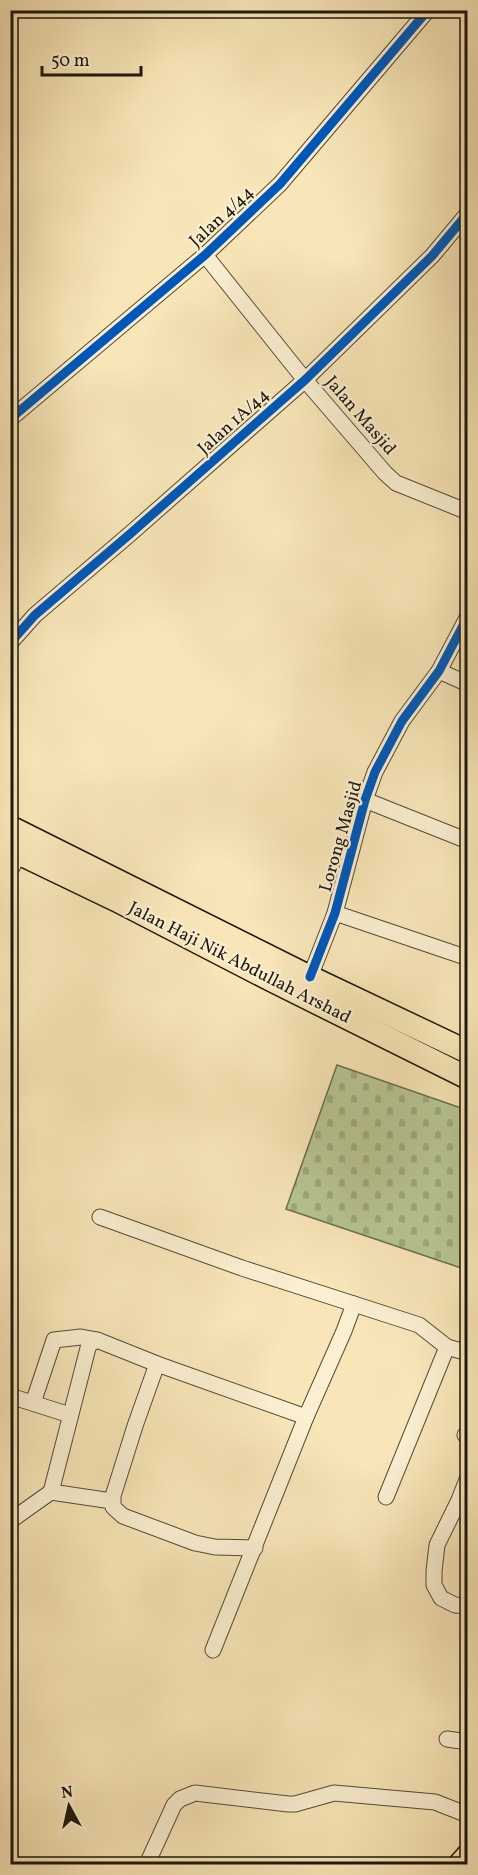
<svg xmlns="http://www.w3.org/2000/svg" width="478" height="1875" font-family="Vollkorn,serif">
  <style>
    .cemetery { fill: url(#cemetery-stones); stroke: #6a6e4f; stroke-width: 1.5 }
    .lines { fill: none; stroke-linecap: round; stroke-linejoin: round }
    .street-casing { stroke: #544a37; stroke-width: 17 }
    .primary-casing { stroke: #1d160c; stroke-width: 25 }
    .street { stroke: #faefd1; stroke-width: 15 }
    .primary { stroke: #f8e6b8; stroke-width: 22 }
    .cycleway-casing { stroke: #faefd1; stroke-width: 13 }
    .cycleway { stroke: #0057b8; stroke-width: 9 }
    .labels { text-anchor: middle; stroke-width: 4.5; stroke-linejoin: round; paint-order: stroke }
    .street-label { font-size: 18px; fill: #1d160c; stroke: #faefd1 }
  </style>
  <defs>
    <pattern id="cemetery-stones" width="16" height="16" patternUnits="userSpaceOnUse" patternTransform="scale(1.5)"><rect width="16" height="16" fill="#b8c692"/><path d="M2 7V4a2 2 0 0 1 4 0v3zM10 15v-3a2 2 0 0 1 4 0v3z" fill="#9ea97d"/></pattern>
  </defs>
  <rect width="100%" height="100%" fill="#f8e6b8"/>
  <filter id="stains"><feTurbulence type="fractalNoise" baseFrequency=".00333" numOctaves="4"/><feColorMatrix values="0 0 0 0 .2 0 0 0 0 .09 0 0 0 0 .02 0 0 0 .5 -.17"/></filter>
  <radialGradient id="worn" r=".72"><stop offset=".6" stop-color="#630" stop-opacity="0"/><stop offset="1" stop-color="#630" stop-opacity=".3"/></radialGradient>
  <path class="cemetery" d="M337 1065 467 1110V1115L460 1134 467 1137V1270L286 1209Z"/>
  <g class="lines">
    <g class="street-casing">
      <g id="street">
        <path d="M205 255 305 380 385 473 396 483 468 512"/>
        <path d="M10 419 205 255 280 184 428 10"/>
        <path d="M10 643 35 615 130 534 305 380 432 256 468 213"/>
        <path d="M439 671 468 684"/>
        <path d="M365 800 468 841"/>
        <path d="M10 871 19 854"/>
        <path d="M335 913 468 958"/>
        <path d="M310 977 335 913 365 800 375 772 402 721 439 671 468 616"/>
        <path d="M100 1217 242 1268 419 1325 447 1347 468 1353"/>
        <path d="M157 1364 135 1426 113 1496V1507L123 1516 195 1543 215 1547 255 1548"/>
        <path d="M10 1396 70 1415"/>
        <path d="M33 1403 54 1340 81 1337 97 1340"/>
        <path d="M465 1435 468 1437"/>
        <path d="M468 1477 459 1500 437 1545 434 1571V1585L441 1598 455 1605 468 1606"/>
        <path d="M51 1492 88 1348 90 1344 97 1340 157 1364 306 1417"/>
        <path d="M386 1497 447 1347"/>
        <path d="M10 1521 51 1492 112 1501"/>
        <path d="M213 1650 306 1417 344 1331 354 1304"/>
        <path d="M447 1739 468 1742"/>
        <path d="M147 1864 174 1805 180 1799 195 1793 288 1804H295L334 1793 435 1802 468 1815"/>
      </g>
    </g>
    <g class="primary-casing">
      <g id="primary">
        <path d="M10 827 310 977 468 1052"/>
        <path d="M10 849 116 900 271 980 468 1078"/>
        <path d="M460 1864 468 1855"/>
      </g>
    </g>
    <use href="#street" class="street"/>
    <use href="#primary" class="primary"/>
    <g class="cycleway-casing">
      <g id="cycleway">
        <path d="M10 419 205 255 280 184 428 10"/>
        <path d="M10 643 35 615 130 534 305 380 432 256 468 213"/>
        <path d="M310 977 335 913 365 800 375 772 402 721 439 671 468 616"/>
      </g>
    </g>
    <use href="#cycleway" class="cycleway"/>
  </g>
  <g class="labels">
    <g class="street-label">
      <text transform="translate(221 216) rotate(-43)" y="6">Jalan 4/44</text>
      <text transform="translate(361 415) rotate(49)" y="6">Jalan Masjid</text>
      <text transform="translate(233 421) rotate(-42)" y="6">Jalan 1A/44</text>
      <text transform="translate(340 836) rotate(-74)" y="6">Lorong Masjid</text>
      <text transform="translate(240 962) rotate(27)" y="6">Jalan Haji Nik Abdullah Arshad</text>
    </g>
  </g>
  <rect width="478" height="1875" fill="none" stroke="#f8e6b8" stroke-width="36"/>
  <rect x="12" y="12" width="454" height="1851" fill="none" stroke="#1d160c" stroke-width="3"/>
  <rect x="18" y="18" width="442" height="1839" fill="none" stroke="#1d160c" stroke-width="1.5"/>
  <g transform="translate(69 1806) rotate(352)" stroke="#faefd1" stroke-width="4.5" paint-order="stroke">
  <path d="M0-4.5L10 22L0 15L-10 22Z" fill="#1d160c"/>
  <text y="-9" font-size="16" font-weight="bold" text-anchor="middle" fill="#1d160c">N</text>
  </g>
  <path d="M42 66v9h99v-9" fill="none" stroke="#1d160c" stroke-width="3"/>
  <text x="51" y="66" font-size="18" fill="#1d160c" stroke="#faefd1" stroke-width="4.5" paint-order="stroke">50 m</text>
  <rect width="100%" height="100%" filter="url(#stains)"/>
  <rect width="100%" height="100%" fill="url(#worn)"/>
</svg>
